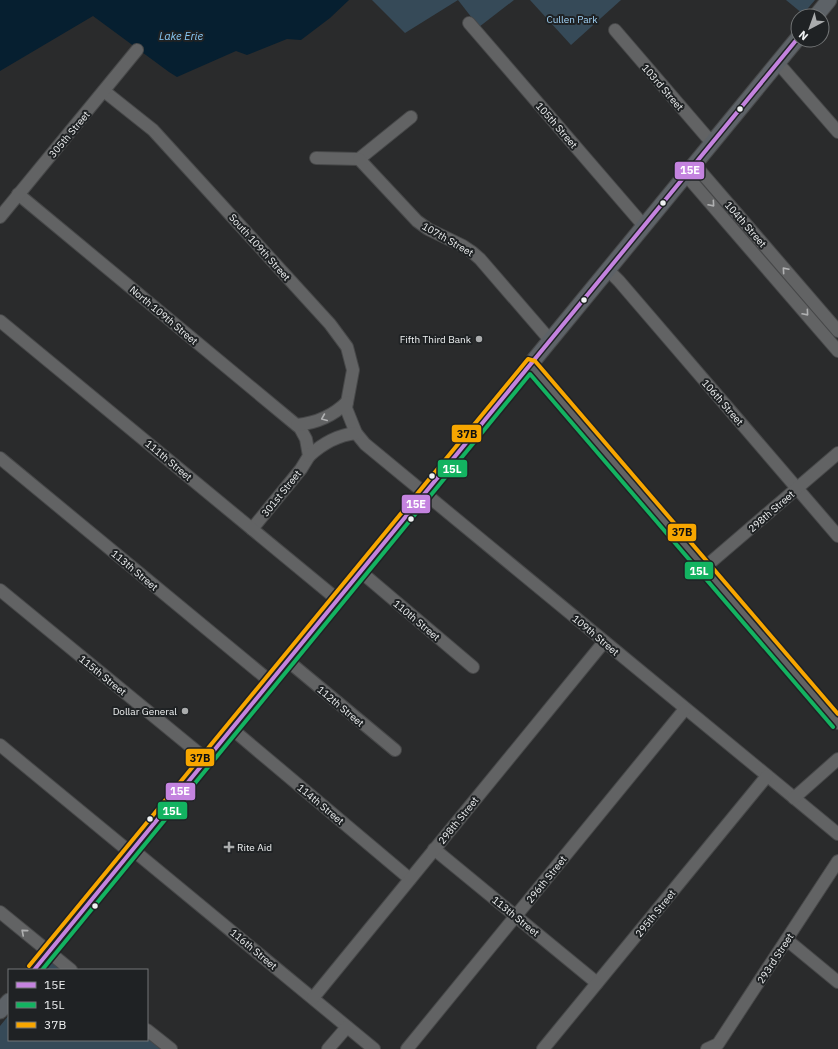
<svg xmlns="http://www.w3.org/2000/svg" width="838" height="1049" font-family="'IBM Plex Sans',sans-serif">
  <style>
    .green { fill: #364a58 }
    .water { fill: #061f30 }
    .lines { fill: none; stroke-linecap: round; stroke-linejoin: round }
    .minor-casing { stroke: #474849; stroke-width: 14 }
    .major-casing { stroke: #474849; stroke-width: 17 }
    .minor { stroke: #626364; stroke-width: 12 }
    .major { stroke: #5d6267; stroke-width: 15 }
    .bus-1-casing { stroke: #1f2224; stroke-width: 7 }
    .bus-2-casing { stroke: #1f2224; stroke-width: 7 }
    .bus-3-casing { stroke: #1f2224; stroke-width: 7 }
    .bus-1 { stroke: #c483df; stroke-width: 4 }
    .bus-2 { stroke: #13b361; stroke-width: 4 }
    .bus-3 { stroke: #f7a600; stroke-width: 4 }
    .oneway { stroke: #b0b1b2 }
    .bus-dot { fill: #eff1f2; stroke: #1f2224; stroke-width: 1.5 }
    .poi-dot { fill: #aaacad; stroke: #1f2224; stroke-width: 1.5 }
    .labels { text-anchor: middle; stroke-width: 4; stroke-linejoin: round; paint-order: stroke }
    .park-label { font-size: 10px; fill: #a3d5f9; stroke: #1f2224 }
    .street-label { font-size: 10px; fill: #eff1f2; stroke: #1f2224 }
    .poi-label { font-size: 10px; fill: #eff1f2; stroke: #1f2224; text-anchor: end }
    .water-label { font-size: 11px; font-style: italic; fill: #89c9f5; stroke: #1f2224 }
    .line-badge { stroke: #1f2224; stroke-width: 1.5 }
    .badge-label { font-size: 11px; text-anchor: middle; font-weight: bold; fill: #fff }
    .pale-badge-label { font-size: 11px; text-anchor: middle; font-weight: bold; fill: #111 }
  </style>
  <rect width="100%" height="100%" fill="#2a2b2c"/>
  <g class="green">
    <path d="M372 0H458L405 33Z"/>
    <path d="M458 0H514L479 27Z"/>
    <path d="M530 0H621L571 45Z"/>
    <path d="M786 0H815L803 14Z"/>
    <path d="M52 962 62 970H46Z"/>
    <path d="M9 1015V1040H147V1037L162 1049H0V1026Z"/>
  </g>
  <path class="water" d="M0 0H349L330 18 301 40 287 39 247 55 236 51 177 77 169 72 93 16 0 71Z"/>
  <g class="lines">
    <g class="minor-casing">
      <g id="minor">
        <path d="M469 23 644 226"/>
        <path d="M615 30 712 143"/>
        <path d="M778 63 838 132"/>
        <path d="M104 91 153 130 330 324 347 347 353 370 346 408 356 433 365 444 838 834"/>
        <path d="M316 158 359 159 411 117"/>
        <path d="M359 159 417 221 428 229 463 246 472 252 480 259 550 340"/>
        <path d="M695 165 838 331"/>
        <path d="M686 175 838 351"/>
        <path d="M18 194 300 428 306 439 309 456 301 469 252 529"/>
        <path d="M0 217 137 50"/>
        <path d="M608 270 619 281 838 536"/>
        <path d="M0 321 338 600"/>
        <path d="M530 365 838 723"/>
        <path d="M297 425C316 423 333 416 347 402"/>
        <path d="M309 456C322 444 338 435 356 433"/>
        <path d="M0 458 271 682"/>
        <path d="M704 568 838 453"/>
        <path d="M361 572 473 667"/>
        <path d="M0 590 207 760"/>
        <path d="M288 661 395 750"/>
        <path d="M232 729 410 879"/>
        <path d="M0 745 131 853"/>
        <path d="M794 798 838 759"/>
        <path d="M434 849 597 983"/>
        <path d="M133 850 374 1049"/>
        <path d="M0 912 71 970"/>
        <path d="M787 940 838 982"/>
        <path d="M313 998 604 642"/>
        <path d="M147 1030 171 1049"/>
        <path d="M328 1049 347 1027"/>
        <path d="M407 1049 685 709"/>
        <path d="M543 1049 767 776"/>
        <path d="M707 1049 718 1044 838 861"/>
      </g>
    </g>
    <g class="major-casing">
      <g id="major">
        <path d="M816 16 829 0"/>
        <path d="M34 970 798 38"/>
        <path d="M0 1011 9 1001"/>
      </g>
    </g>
    <use href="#minor" class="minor"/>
    <use href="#major" class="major"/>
    <g class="bus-1-casing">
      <path id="bus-1" d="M34 970 798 38"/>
    </g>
    <g class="bus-2-casing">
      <path id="bus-2" d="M42 970 530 374 833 727"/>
    </g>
    <g class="bus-3-casing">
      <path id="bus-3" d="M29 966 528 359 535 361 838 714"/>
    </g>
    <use href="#bus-1" class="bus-1"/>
    <use href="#bus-2" class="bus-2"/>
    <use href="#bus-3" class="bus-3"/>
  </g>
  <defs><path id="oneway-chevron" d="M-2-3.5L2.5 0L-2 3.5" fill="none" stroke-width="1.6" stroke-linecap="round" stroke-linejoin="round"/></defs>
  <g class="oneway">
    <use href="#oneway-chevron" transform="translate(712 204) rotate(49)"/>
    <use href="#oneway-chevron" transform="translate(785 270) rotate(-131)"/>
    <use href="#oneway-chevron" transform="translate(806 313) rotate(49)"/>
    <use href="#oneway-chevron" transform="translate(324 418) rotate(157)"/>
    <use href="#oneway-chevron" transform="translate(24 932) rotate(-140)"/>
  </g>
  <g class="bus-dot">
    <circle cx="740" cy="109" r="3.5"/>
    <circle cx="663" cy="203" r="3.5"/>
    <circle cx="584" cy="300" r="3.5"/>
    <circle cx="432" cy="476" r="3.5"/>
    <circle cx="411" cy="519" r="3.5"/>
    <circle cx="150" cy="819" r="3.5"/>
    <circle cx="95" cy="906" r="3.5"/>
  </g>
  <g class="poi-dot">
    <circle cx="479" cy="339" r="4"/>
    <circle cx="185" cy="711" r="4"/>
    <path d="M227 841h4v4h4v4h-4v4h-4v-4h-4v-4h4z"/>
  </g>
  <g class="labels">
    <g class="park-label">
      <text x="572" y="23">Cullen Park</text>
    </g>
    <g class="street-label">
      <text transform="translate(663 87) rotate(49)" y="4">103rd Street</text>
      <text transform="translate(557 125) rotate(49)" y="4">105th Street</text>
      <text transform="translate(69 134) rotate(-50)" y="4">305th Street</text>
      <text transform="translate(746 224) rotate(49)" y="4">104th Street</text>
      <text transform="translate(448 239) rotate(30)" y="4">107th Street</text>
      <text transform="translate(260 247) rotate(48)" y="4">South 109th Street</text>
      <text transform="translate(164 315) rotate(40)" y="4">North 109th Street</text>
      <text transform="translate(723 402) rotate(49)" y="4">106th Street</text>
      <text transform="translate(169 460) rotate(40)" y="4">111th Street</text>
      <text transform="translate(281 493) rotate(-51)" y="4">301st Street</text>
      <text transform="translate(771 511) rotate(-41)" y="4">298th Street</text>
      <text transform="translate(135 570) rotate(40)" y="4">113th Street</text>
      <text transform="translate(417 620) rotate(40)" y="4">110th Street</text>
      <text transform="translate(596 635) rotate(40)" y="4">109th Street</text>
      <text transform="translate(103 675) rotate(39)" y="4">115th Street</text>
      <text transform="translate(341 706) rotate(40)" y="4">112th Street</text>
      <text transform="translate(321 804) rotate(40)" y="4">114th Street</text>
      <text transform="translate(458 820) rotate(-51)" y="4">298th Street</text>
      <text transform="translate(546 879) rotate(-51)" y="4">296th Street</text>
      <text transform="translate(655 913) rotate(-51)" y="4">295th Street</text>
      <text transform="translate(516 916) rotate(39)" y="4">113th Street</text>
      <text transform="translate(254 949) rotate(40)" y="4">116th Street</text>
      <text transform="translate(775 958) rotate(-57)" y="4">293rd Street</text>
    </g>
    <g class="poi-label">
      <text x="471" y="343">Fifth Third Bank</text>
      <text x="177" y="715">Dollar General</text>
      <text x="237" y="851" text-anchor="start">Rite Aid</text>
    </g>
    <g class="water-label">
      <text x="181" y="40">Lake Erie</text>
    </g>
  </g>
  <g class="line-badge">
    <rect x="674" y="161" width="31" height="19" rx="4" fill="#c483df"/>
    <rect x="451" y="424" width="31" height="19" rx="4" fill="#f7a600"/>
    <rect x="437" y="459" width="31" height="19" rx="4" fill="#13b361"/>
    <rect x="401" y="494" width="30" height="20" rx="4" fill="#c483df"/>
    <rect x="667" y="523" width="30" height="19" rx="4" fill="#f7a600"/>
    <rect x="684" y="561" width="30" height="19" rx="4" fill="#13b361"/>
    <rect x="185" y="748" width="30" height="19" rx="4" fill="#f7a600"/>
    <rect x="165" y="782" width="31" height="19" rx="4" fill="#c483df"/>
    <rect x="157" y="801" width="31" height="19" rx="4" fill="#13b361"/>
  </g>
  <g class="badge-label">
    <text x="690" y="174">15E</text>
    <text x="452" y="473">15L</text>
    <text x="416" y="508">15E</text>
    <text x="699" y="575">15L</text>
    <text x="180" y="795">15E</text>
    <text x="172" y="815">15L</text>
  </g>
  <g class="pale-badge-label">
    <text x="467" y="438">37B</text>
    <text x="682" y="536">37B</text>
    <text x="200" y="762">37B</text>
  </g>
  <rect x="8" y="969" width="140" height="72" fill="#1f2224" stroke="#727576"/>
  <rect x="16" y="982" width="20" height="6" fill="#c483df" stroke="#727576"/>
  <text x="44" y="989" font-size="12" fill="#eff1f2">15E</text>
  <rect x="16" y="1002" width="20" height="6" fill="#13b361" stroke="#727576"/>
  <text x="44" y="1009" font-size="12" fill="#eff1f2">15L</text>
  <rect x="16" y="1022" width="20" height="6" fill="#f7a600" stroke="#727576"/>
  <text x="44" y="1029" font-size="12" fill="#eff1f2">37B</text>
  <g transform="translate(810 28) rotate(221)"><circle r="19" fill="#1f2224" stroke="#727576"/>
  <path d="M0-3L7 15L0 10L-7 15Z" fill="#aaacad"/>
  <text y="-6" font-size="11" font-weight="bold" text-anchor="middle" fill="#eff1f2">N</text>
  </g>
</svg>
